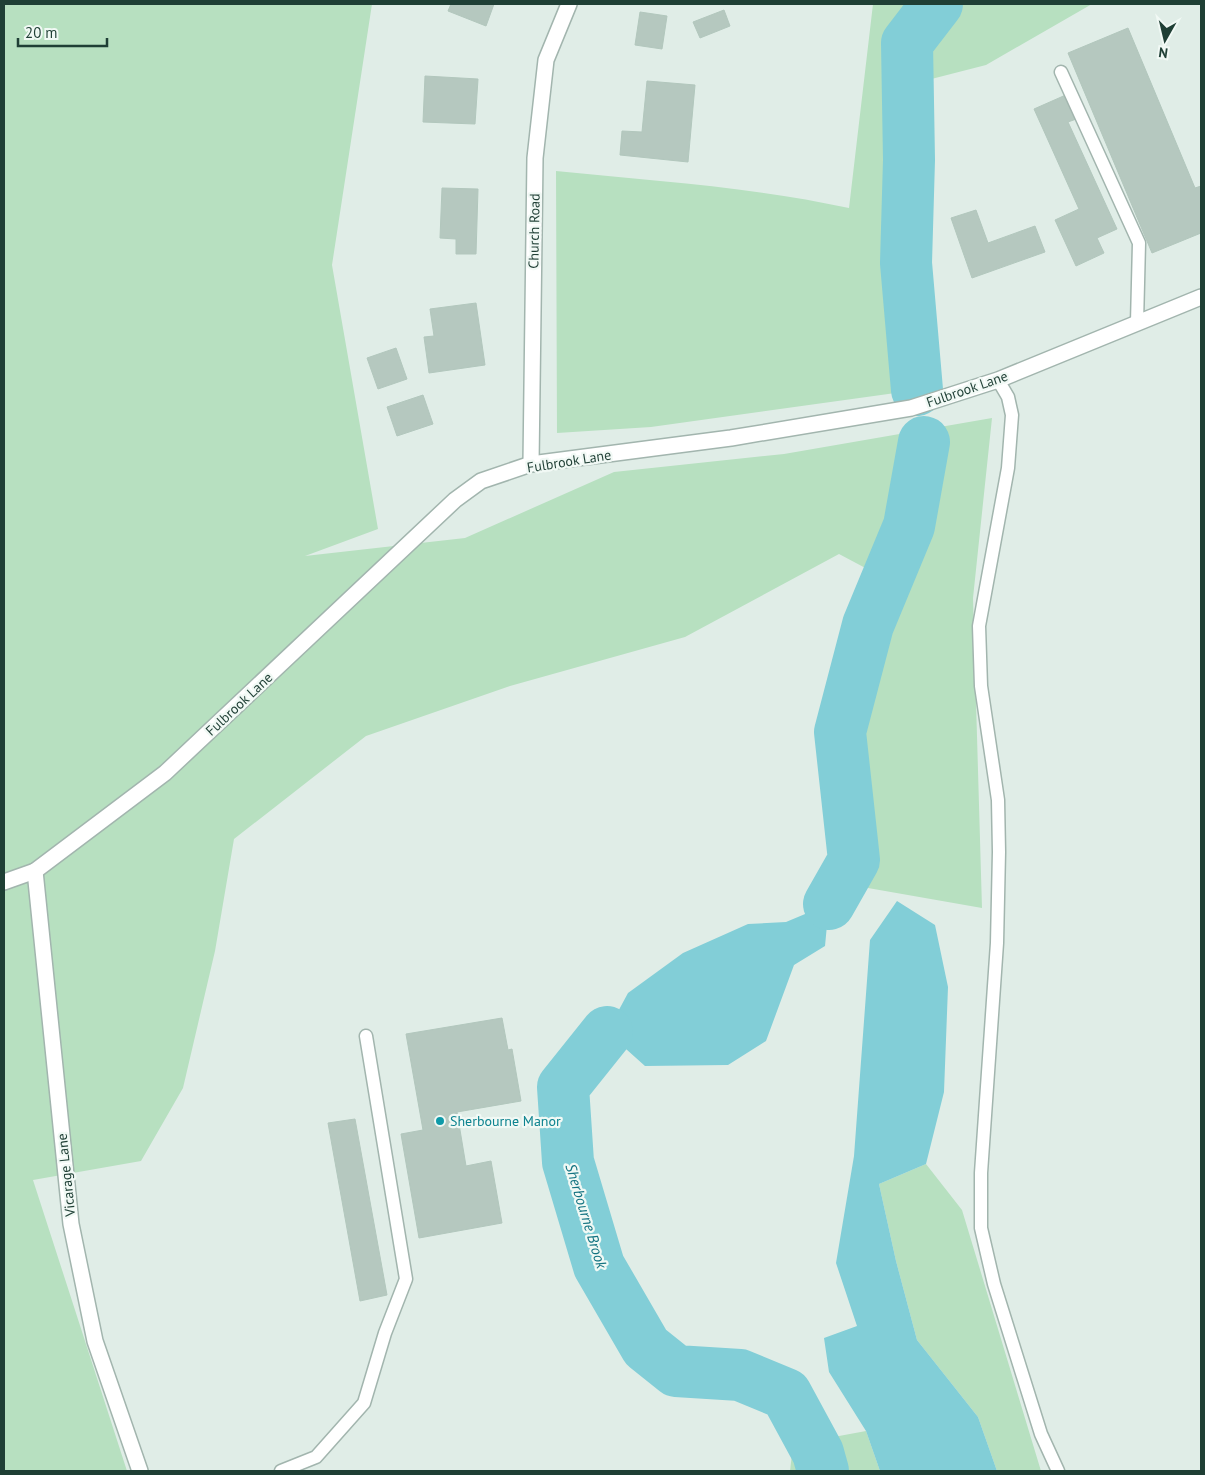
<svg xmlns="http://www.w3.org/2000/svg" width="1205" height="1475" font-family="'PT Sans',sans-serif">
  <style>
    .green { fill: #b7e0c0 }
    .water { fill: #82ced7 }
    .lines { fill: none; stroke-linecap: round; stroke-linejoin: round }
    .river { stroke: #82ced7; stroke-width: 52 }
    .building { fill: #b5c8bf; stroke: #b2c7bd }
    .service-casing { stroke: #a2b5ae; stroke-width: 15 }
    .minor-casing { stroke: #a2b5ae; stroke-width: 18 }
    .service { stroke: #fff; stroke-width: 12 }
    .minor { stroke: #fff; stroke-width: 15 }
    .culture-dot { fill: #0f9aa8; stroke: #f1f9f5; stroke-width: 2 }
    .labels { text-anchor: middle; stroke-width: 4.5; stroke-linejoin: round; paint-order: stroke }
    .street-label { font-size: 14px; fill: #1f3f35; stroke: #f1f9f5 }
    .culture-label { font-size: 14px; fill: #0d838f; stroke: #f1f9f5; text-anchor: start }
    .water-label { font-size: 15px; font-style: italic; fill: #137381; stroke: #f1f9f5 }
  </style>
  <rect width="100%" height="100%" fill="#e0ede7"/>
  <g class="green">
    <path d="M4 4H372L332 265 378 529 305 556 465 538 614 472 784 454 992 418 973 598 982 908 868 888 851 834 840 732 868 625 888 580 839 554 685 637 510 686 366 736 234 839 215 951 183 1088 141 1161 33 1180 127 1471H4Z"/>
    <path d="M873 4H1092L986 65 908 85 906 263 917 390 651 427 557 433 556 171C654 181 753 187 849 208Z"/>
    <path d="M926 1164 962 1210 1041 1471H997L978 1417 917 1340 896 1261 879 1184Z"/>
    <path d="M866 1431 880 1471H790L792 1454 812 1441Z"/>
  </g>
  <g class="water">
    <path d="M897 901 935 925 948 987 944 1092 926 1164 879 1184 896 1261 917 1340 978 1417 997 1471H880L866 1431 829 1372 824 1338 857 1326 836 1263 854 1156 870 940Z"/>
    <path d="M829 904 825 946 794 965 766 1041 728 1065 645 1066 607 1032 628 993 683 953 748 924 786 922Z"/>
  </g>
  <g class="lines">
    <g class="river">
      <path d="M917 390 906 263 909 160 907 43 937 4"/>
      <path d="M829 904 854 860 840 732 868 625 909 526 924 442"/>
      <path d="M607 1032 563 1087 568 1162 599 1266 646 1347 676 1371 740 1375 786 1394 818 1453 823 1471"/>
    </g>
  </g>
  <g class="building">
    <path d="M451 4H494L486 26 448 11Z"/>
    <path d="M724 10 730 26 700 38 693 22Z"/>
    <path d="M640 12 667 16 662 49 635 45Z"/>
    <path d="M1128 28 1195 188 1201 186V233L1152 253 1068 53Z"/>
    <path d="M425 76 478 79 475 124 423 122Z"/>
    <path d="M647 81 695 85 688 162 620 155 622 131 642 132Z"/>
    <path d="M1068 94 1079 118 1068 122 1117 229 1097 238 1104 253 1076 266 1055 220 1079 209 1034 109Z"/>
    <path d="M442 188 478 189 476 254H456V239L440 238Z"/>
    <path d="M976 210 988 243 1035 226 1045 252 972 278 951 218Z"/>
    <path d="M476 303 485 365 429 373 424 337 434 336 430 309Z"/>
    <path d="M396 348 407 379 378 389 367 358Z"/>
    <path d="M423 395 433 424 397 436 387 407Z"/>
    <path d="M502 1018 508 1050 512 1049 521 1101 457 1112 466 1166 491 1161 502 1223 419 1238 401 1134 423 1130 406 1034Z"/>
    <path d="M355 1119 387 1295 360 1301 328 1123Z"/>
  </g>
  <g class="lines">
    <g class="service-casing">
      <g id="service">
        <path d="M1061 72 1139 243 1137 323"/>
        <path d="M998 380 1008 397 1012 415 1008 468 979 626 981 686 998 800 999 852 997 943 981 1173V1228L994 1284 1041 1434 1058 1471"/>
        <path d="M281 1471 316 1457 364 1403 385 1333 406 1279 366 1036"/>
      </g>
    </g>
    <g class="minor-casing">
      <g id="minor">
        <path d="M531 464 535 158 546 60 569 4"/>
        <path d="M35 871 71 1224 95 1341 140 1471"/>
        <path d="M4 882 35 871 165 773 455 500 481 481 531 464 731 438 911 408 998 380 1201 297"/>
      </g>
    </g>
    <use href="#service" class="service"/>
    <use href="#minor" class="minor"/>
  </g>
  <circle class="culture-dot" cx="440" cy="1121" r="5"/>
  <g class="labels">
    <g class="street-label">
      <text transform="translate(534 231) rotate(-89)" y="5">Church Road</text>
      <text transform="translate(967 389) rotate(-19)" y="5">Fulbrook Lane</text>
      <text transform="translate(569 461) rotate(-9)" y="5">Fulbrook Lane</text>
      <text transform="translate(239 704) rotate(-43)" y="5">Fulbrook Lane</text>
      <text transform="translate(66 1175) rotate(-96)" y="5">Vicarage Lane</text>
    </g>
    <g class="culture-label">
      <text x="450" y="1126">Sherbourne Manor</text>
    </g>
    <g class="water-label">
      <text transform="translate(586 1216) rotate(73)" y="5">Sherbourne Brook</text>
    </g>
  </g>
  <rect width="1205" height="1475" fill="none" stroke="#1f3f35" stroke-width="10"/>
  <g transform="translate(1165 40) rotate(188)" stroke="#f1f9f5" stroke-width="4" paint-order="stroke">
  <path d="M0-4L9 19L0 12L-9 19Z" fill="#1f3f35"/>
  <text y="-8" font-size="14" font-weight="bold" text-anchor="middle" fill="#1f3f35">N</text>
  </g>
  <path d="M18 38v8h89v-8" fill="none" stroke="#1f3f35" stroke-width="2.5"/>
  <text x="25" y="38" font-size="15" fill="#1f3f35" stroke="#f1f9f5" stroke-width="4" paint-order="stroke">20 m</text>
</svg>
